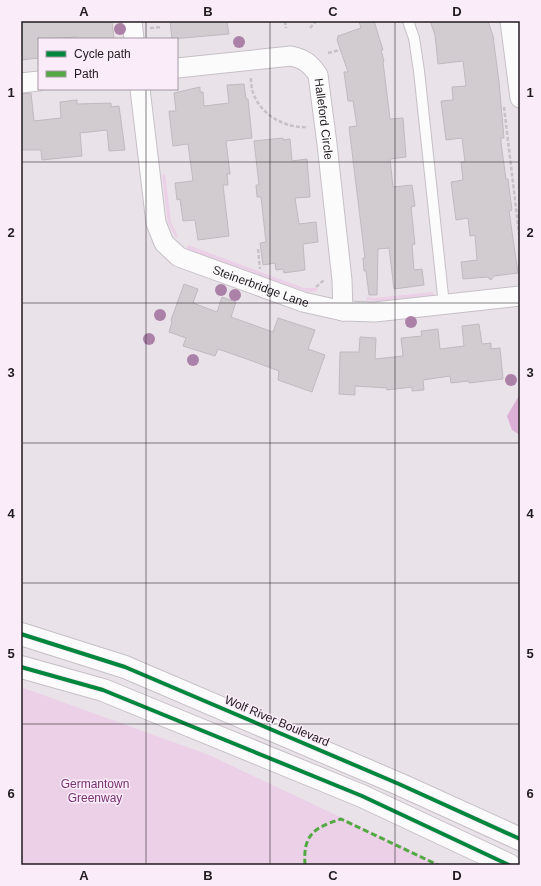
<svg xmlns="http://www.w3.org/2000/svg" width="541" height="886" font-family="Arial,sans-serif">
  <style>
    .green { fill: #ebd0e7 }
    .water { fill: #dcafd6 }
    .building { fill: #d2ccd1; stroke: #c0babf }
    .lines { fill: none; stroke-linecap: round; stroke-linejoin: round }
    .service-casing { stroke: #c6c0c6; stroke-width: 12 }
    .minor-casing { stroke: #c6c0c6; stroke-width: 21 }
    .secondary-casing { stroke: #c6c0c6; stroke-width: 24 }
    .path { stroke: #c6c2c6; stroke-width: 2.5; stroke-dasharray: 4 2; stroke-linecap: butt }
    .service { stroke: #fcfbfc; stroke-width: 10 }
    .minor { stroke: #fcfbfc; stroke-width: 19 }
    .secondary { stroke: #fcfbfc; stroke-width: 22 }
    .quiet { stroke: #52a943; stroke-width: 3; stroke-dasharray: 6 3; stroke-linecap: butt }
    .cycleway-casing { stroke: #faecf8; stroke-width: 6 }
    .cycleway { stroke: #00873e; stroke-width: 4 }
    .tree { fill: #ab81a8 }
    .grid { fill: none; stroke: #201b20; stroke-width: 1; stroke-opacity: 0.55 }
    .labels { text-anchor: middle; stroke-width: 3; stroke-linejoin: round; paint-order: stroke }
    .street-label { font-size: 12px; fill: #201b20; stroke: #faecf8 }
    .park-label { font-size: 12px; fill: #783172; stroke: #faecf8 }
    .neatline { fill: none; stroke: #201b20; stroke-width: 1.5 }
    .grid-label { font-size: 13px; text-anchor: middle; font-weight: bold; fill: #201b20 }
  </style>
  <rect width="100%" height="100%" fill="#eae2e9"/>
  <g class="green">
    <path d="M165 174 171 222 178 236 176 238 168 223 162 175Z"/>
    <path d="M188 245 304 288H317L318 291 311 292 304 291 194 252 186 248Z"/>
    <path d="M433 292 434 295 379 301 366 300 367 297 375 298Z"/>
    <path d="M21 687 209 755 442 865H21Z"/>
  </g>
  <path class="water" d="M520 394V435L512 430 507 416Z"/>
  <g class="building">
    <path d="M21 21H112L114 39H77V37L39 39V58L21 60Z"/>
    <path d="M170 21H227L229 34 172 39Z"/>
    <path d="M359 21H374L383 50H381L384 61 383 62 390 119 403 118 406 157 390 159 393 187 412 185 415 206 411 207 415 244 412 245 414 270 422 269 424 285 394 289 389 248 378 249 377 295H369L366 271H364L363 258H365L349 127 357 126 353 101H348L344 72H348L337 40 338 36 361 28Z"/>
    <path d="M430 21H488L493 36 499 82 504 138H501V143L506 179H508L512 210 509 211 518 273 494 276 491 280 487 277 463 279 461 262 477 260 475 235 470 236 468 218 456 220 451 182 463 180 461 162H465L462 138 446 140 441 101 453 100 452 87 466 86 463 61 438 64 435 35Z"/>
    <path d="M244 84 246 99H248L252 138 226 141 230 174H227L228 185H223L229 236 198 240 195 220 183 221 180 199 177 200 175 183 193 181 188 144 173 146 169 111H176L174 93 200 87V92H203L204 106 229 103 227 85Z"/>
    <path d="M31 93 34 121 61 118 60 102 77 100V104L111 103V107L119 106 125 150 109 151 107 130 80 133 82 156 42 160 41 150H21V94Z"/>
    <path d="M283 138V140L290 139 292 161 307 159 310 197 295 198 299 224 316 222 318 242 303 244 305 270 284 273 283 269 276 270 275 263 263 265 260 243 266 242 261 197H257L256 185H259L254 141Z"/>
    <path d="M184 284 198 289 193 303 217 312 222 297 236 302 231 317 273 332 278 318 315 330 308 349 325 355 312 392 278 380 279 371 244 358 218 349 215 356 183 346 186 338 169 332 172 322 171 320Z"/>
    <path d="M479 324 482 344 491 343V349L500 348 503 379 469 383V381L451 383 450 376 423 380 424 390 412 391V387L387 390V388L355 386V395L339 394 340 352H359L360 337 376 338 375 359 403 356 401 338 422 336 421 331 438 329 440 349 464 346 462 326Z"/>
  </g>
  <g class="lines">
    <g class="service-casing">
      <path id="service" d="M408 21 414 38 419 71 444 305"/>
    </g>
    <g class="minor-casing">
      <g id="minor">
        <path d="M132 21 134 39"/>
        <path d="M510 21 520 98"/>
        <path id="s1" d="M177 68 291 56C304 59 310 63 318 75L327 144 342 280 343 311"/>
        <path d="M21 83 39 81"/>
        <path id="s2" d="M140 89 156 223 164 243 179 257 303 302 343 311 375 312 520 296"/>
      </g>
    </g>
    <g class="secondary-casing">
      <g id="secondary">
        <path d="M21 634 125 667 399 784 520 839"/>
        <path d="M21 667 103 690 362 796 509 865"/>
      </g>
    </g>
    <g class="path">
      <path d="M285 21 286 28"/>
      <path d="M150 28 162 27"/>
      <path d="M310 28 316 21"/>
      <path d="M328 53 340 50"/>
      <path d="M251 78C250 108 280 129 308 127"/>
      <path d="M504 107 520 242"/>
      <path d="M258 249 260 269"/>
      <path d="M316 287 324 280"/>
    </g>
    <use href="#service" class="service"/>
    <use href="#minor" class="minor"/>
    <use href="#secondary" class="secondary"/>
    <path class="quiet" d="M305 865C303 835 313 828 341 819L438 865"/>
    <g class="cycleway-casing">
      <g id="cycleway">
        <path d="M21 634 125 667 399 784 520 839"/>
        <path d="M21 667 103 690 362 796 509 865"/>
      </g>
    </g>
    <use href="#cycleway" class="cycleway"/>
  </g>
  <g class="tree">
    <circle cx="120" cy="29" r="6"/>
    <circle cx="239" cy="42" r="6"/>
    <circle cx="221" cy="290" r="6"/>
    <circle cx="235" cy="295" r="6"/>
    <circle cx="160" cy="315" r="6"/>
    <circle cx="411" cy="322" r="6"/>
    <circle cx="149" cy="339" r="6"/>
    <circle cx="193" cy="360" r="6"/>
    <circle cx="511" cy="380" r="6"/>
  </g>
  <path class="grid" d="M146 21V39M270 21V865M395 21V865M146 89V865M21 162H520M21 303H520M21 443H520M21 583H520M21 724H520"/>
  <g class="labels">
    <g class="street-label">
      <text dy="4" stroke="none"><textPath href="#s1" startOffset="193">Halleford Circle</textPath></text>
      <text dy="4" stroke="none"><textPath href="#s2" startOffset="264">Steinerbridge Lane</textPath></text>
      <text transform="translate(277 721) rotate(23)" y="4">Wolf River Boulevard</text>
    </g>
    <g class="park-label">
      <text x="95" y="788">Germantown<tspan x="95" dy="14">Greenway</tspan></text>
    </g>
  </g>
  <rect width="541" height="886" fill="none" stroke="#faecf8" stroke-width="44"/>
  <rect x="38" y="38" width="140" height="52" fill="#faecf8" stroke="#a398a2"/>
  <rect x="46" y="51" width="20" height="6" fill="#00873e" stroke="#a398a2"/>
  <text x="74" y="58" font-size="12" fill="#201b20">Cycle path</text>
  <rect x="46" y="71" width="20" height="6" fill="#52a943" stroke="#a398a2"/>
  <text x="74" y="78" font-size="12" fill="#201b20">Path</text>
  <rect x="22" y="22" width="497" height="842" class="neatline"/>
  <g class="grid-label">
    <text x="84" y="16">A</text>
    <text x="208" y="16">B</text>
    <text x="333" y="16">C</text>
    <text x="457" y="16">D</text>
    <text x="11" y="97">1</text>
    <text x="530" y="97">1</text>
    <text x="11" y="237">2</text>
    <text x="530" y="237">2</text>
    <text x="11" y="377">3</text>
    <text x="530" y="377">3</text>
    <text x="11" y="518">4</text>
    <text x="530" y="518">4</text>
    <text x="11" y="658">5</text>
    <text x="530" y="658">5</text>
    <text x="11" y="798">6</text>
    <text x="530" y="798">6</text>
    <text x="84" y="880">A</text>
    <text x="208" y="880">B</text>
    <text x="333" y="880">C</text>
    <text x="457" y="880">D</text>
  </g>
</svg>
